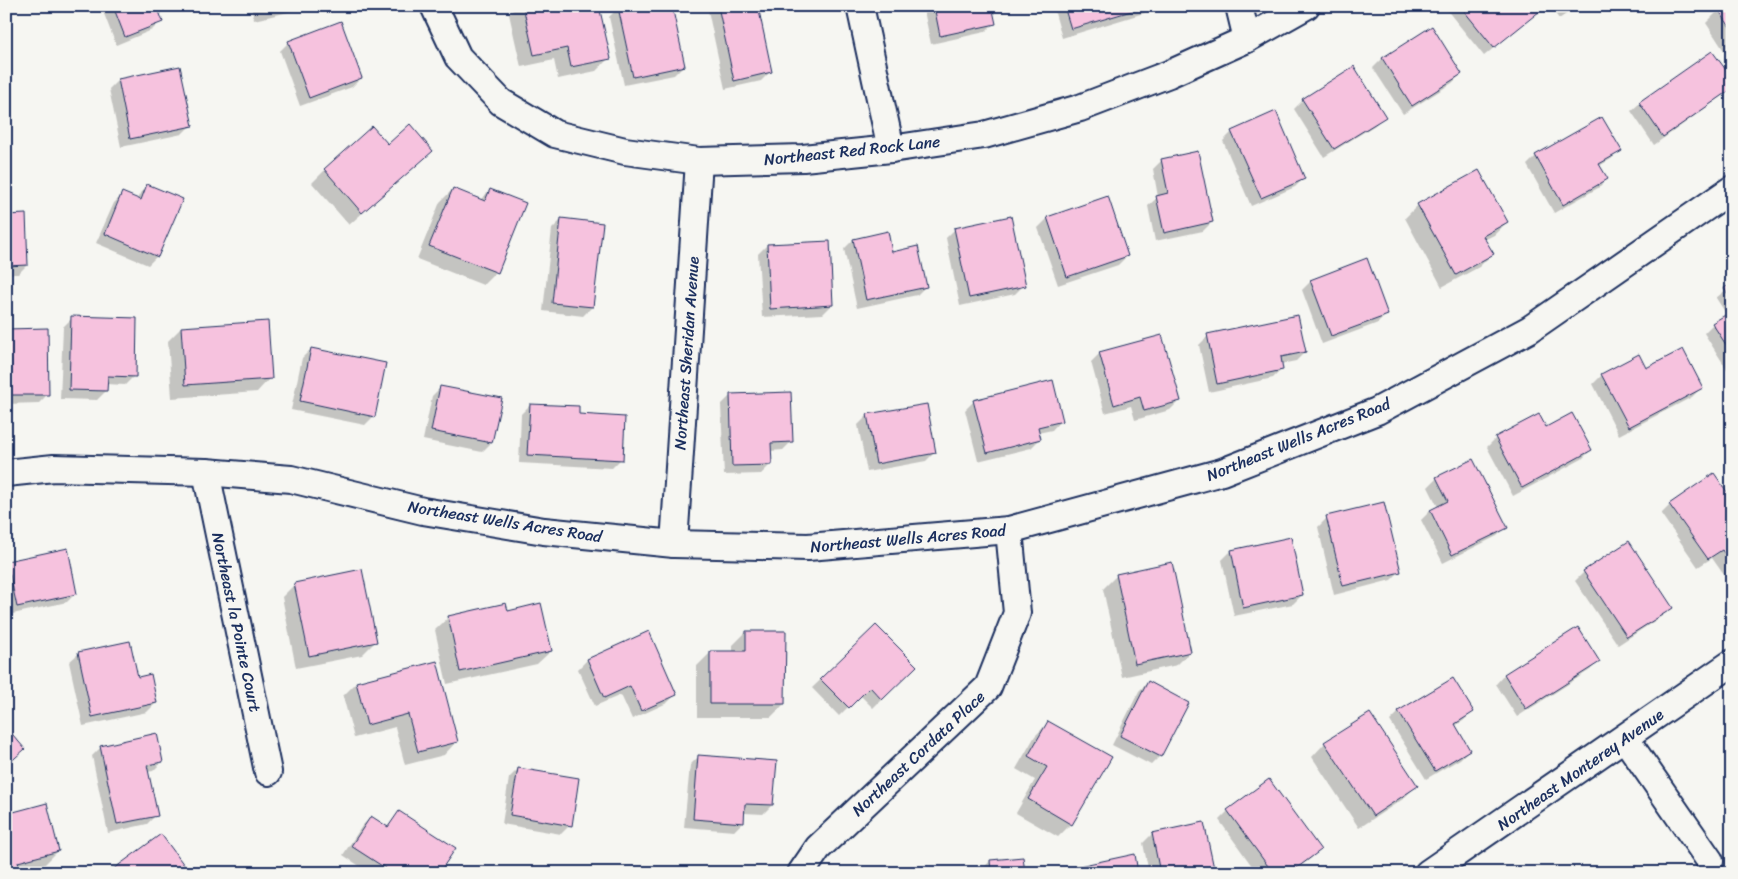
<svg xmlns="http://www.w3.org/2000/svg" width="1738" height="879" font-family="Sriracha,sans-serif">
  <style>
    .shadow { fill: #0003 }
    .building { fill: #f6c2de; stroke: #1b2f5e }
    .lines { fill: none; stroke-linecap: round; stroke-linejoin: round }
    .minor-casing { stroke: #1b2f5e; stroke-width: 30 }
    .minor { stroke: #f6f6f2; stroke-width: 26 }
    .labels { text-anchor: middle; stroke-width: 4; stroke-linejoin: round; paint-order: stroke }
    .street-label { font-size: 16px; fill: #1b2f5e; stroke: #f6f6f2 }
  </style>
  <rect width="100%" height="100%" fill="#f6f6f2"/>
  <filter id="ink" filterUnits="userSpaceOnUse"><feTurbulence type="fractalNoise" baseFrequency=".02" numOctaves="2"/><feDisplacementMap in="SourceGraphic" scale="10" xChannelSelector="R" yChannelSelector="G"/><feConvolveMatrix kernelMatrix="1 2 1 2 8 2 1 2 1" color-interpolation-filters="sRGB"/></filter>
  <g filter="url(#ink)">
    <g class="shadow">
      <path d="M101 6H155L161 21 152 30 116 45Z"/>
      <path d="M251 6H315L254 20Z"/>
      <path d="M517 6H598L609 58 596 71 558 79 554 60 521 67 509 14Z"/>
      <path d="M626 6H671L683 66 674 75 624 85 609 17 618 8Z"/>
      <path d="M707 6H757L770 72 761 81 725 89Z"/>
      <path d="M923 6H991L994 23 985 32 931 44Z"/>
      <path d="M1053 6H1151L1144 13 1062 38Z"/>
      <path d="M1449 6H1535L1538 11 1484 56 1446 9Z"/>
      <path d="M1550 6H1578L1559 19Z"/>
      <path d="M1732 6V63L1706 23 1719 10Z"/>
      <path d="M1431 28 1461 74 1452 83 1403 114 1373 68 1382 59Z"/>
      <path d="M289 42 361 78 352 87 300 106 280 51Z"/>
      <path d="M179 68 191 125 182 134 121 147 109 89 118 80Z"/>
      <path d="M1354 68 1384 116 1375 125 1324 157 1294 109 1303 100Z"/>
      <path d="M1732 89 1654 145 1631 111 1640 103Z"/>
      <path d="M1275 113 1304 178 1295 187 1251 206 1223 141 1232 132Z"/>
      <path d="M388 146 432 151 349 225 312 183 325 170Z"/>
      <path d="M1620 150 1611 159 1599 166 1607 179 1598 188 1554 213 1527 165 1536 156Z"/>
      <path d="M1162 160 1212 222 1203 231 1155 241 1148 206 1158 197 1153 169Z"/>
      <path d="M148 186 157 256 148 265 96 243 114 203 123 194 137 200 139 195Z"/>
      <path d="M453 189 480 200 490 190 496 272 483 285 417 259 440 202Z"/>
      <path d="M1107 198 1127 256 1118 265 1058 285 1038 228 1047 219Z"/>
      <path d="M1418 205 1507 222 1494 235 1484 240 1492 254 1479 267 1442 287 1405 218Z"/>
      <path d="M6 216 27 265 18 274H6Z"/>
      <path d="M561 220 592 307 583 316 543 311 552 229Z"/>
      <path d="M955 229 1024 285 1015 294 960 306 946 238Z"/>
      <path d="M853 240 891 253 926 286 917 295 857 308 844 249Z"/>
      <path d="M767 245 832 305 823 314 762 317 758 254Z"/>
      <path d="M1311 281 1387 314 1378 323 1322 344 1302 290Z"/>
      <path d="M1732 285V369L1728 371 1704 333 1713 324 1727 315 1716 298Z"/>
      <path d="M72 318 134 376 125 385 106 384V391L97 400 60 399 63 327Z"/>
      <path d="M181 328 270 378 257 392 172 398 168 341Z"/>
      <path d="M6 330 48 394 39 403 6 404Z"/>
      <path d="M1208 336 1305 352 1296 361 1281 364 1282 369 1273 378 1209 392 1199 345Z"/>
      <path d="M311 349 374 416 365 425 291 410 302 358Z"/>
      <path d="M1100 353 1179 401 1170 410 1135 420 1131 406 1105 413 1091 362Z"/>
      <path d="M1646 369 1701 388 1692 397 1619 435 1593 384 1602 375Z"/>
      <path d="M441 387 491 443 482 452 423 440 432 396Z"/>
      <path d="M730 396 792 441 783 450 770 451V465L761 474 724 475 721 405Z"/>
      <path d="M974 401 1061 420 1052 430 1038 433 1040 439 1031 448 978 461 965 410Z"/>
      <path d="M530 405 577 415 621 459 612 468 519 463 521 414Z"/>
      <path d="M867 416 935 452 926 461 867 472 858 425Z"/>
      <path d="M1545 428 1591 450 1582 459 1513 496 1487 447 1496 438Z"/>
      <path d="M1437 478 1506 527 1497 536 1443 563 1421 520 1430 511 1438 507 1428 487Z"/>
      <path d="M1732 501V570L1724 575 1712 558 1698 567 1661 514 1670 505Z"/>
      <path d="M1327 518 1400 571 1391 580 1334 595 1318 527Z"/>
      <path d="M1290 539 1302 595 1293 604 1234 616 1222 560 1231 551Z"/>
      <path d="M8 562 76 593 67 602 8 615 6 605V563Z"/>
      <path d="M1584 572 1671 607 1662 616 1618 645 1575 581Z"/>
      <path d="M1116 576 1190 652 1177 665 1122 677 1103 589Z"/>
      <path d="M295 584 375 642 362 655 296 668 282 597Z"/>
      <path d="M449 617 551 651 537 664 447 684 435 630Z"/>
      <path d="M876 627 915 666 873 708 860 695 839 716 812 688Z"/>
      <path d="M1577 628 1599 661 1590 670 1517 717 1496 684 1504 675Z"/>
      <path d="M746 632 784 704 771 717H697V666L710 653H733V645Z"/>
      <path d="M78 654 137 678 156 703 147 712 83 726 69 662Z"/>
      <path d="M587 660 676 694 667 703 632 719 621 695 595 706 578 669Z"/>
      <path d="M1452 680 1472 712 1463 721 1455 726 1469 750 1460 759 1426 779 1390 721 1399 712Z"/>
      <path d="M1148 682 1160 756 1151 765 1112 745 1139 691Z"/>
      <path d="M356 683 457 741 444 755 405 765 395 727 354 738 343 696Z"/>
      <path d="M1048 723 1071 824 1058 837 1016 813 1035 780 1016 769 1035 736Z"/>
      <path d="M1325 743 1417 785 1403 799 1359 828 1312 757Z"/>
      <path d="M101 747 162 762 153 771 147 772 156 815 147 824 108 833 92 756Z"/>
      <path d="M699 756 772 805 763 814 744 813 743 822 734 831 684 827 690 765Z"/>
      <path d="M518 769 570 825 561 834 502 824 509 778Z"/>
      <path d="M1269 781 1319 850 1310 859 1291 873H1257L1219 820 1228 811Z"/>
      <path d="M399 813 438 873H370L343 855 362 826 371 817 387 827Z"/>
      <path d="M6 815 58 851 45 864 19 871Z"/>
      <path d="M1203 824 1213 873H1149L1143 843 1152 834Z"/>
      <path d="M990 861 1023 873H979Z"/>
    </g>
    <g class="building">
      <path d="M113 6H157L163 22 125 37Z"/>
      <path d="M523 6H599L611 59 571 67 567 48 534 55Z"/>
      <path d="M672 6 685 66 633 77 618 7Z"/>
      <path d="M718 6H758L772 72 734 81Z"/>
      <path d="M934 6H992L996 24 940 36Z"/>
      <path d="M1064 6H1148L1071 29Z"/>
      <path d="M1460 6H1536L1540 11 1494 48Z"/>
      <path d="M1722 6H1732V30L1718 9Z"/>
      <path d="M341 21 362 78 309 98 288 41Z"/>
      <path d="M1432 26 1462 74 1412 106 1382 58Z"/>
      <path d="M1712 51 1732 78V89L1663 137 1639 102Z"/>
      <path d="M180 66 193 126 130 139 118 79Z"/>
      <path d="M1354 66 1386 117 1334 149 1302 99Z"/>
      <path d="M1276 111 1305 179 1261 198 1231 131Z"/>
      <path d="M1602 117 1622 151 1599 164 1608 179 1563 205 1535 155Z"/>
      <path d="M410 124 433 151 362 213 324 169 372 126 388 144Z"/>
      <path d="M1198 151 1213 222 1164 233 1156 196 1168 193 1161 159Z"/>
      <path d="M1479 170 1508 222 1483 236 1494 254 1456 275 1417 204Z"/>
      <path d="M147 184 183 199 158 257 105 234 122 192 141 200Z"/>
      <path d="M453 188 485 201 490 189 526 203 498 273 429 246Z"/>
      <path d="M1108 196 1128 256 1067 277 1047 217Z"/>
      <path d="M26 214 28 265 6 266V215Z"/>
      <path d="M1011 216 1026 286 969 298 954 228Z"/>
      <path d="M561 218 603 223 593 307 552 303Z"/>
      <path d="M888 231 892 252 918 246 927 287 866 300 853 239Z"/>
      <path d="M830 241 833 305 770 309 767 244Z"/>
      <path d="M1367 258 1388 315 1331 336 1310 280Z"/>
      <path d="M1732 283V301L1724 288Z"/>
      <path d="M1732 311V354L1712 323Z"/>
      <path d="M1298 315 1306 352 1281 357 1283 370 1217 384 1207 334Z"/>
      <path d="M71 316 137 318 136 377 108 376 107 391 69 390Z"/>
      <path d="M268 321 272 379 185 385 181 327Z"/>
      <path d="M48 328 49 395H6V329Z"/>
      <path d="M1162 335 1181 401 1144 411 1140 397 1114 405 1099 352Z"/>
      <path d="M311 348 386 363 375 417 300 401Z"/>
      <path d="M1683 349 1703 388 1629 427 1601 374 1639 354 1646 368Z"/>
      <path d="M1053 380 1063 421 1038 427 1041 439 987 453 973 400Z"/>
      <path d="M440 386 502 398 492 443 431 431Z"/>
      <path d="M791 392 793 442 771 443 772 465 732 466 730 394Z"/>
      <path d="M530 404 579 406V414L625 417 623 460 527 455Z"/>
      <path d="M927 404 936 453 876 464 867 414Z"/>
      <path d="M1572 413 1592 450 1522 488 1495 437 1539 414 1546 427Z"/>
      <path d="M1473 459 1508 528 1452 555 1430 510 1448 501 1436 477Z"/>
      <path d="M1714 473 1732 499V564L1722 550 1708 559 1669 504Z"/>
      <path d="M1384 502 1401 572 1343 586 1326 516Z"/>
      <path d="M1291 537 1303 595 1243 608 1231 550Z"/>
      <path d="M1629 541 1673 608 1627 637 1583 571Z"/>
      <path d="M68 548 77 594 17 607 7 561Z"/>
      <path d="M1172 562 1191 652 1135 664 1116 574Z"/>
      <path d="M362 569 377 642 309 656 294 583Z"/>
      <path d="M506 603 508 611 541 603 552 651 460 672 448 616Z"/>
      <path d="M876 625 917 666 882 700 870 687 849 708 820 679Z"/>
      <path d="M1578 627 1600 662 1526 709 1504 674Z"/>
      <path d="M649 631 677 695 641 711 630 686 604 698 587 659Z"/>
      <path d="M746 631H786L785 704H710V651H746Z"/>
      <path d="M130 641 138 677 151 674 157 703 92 717 78 652Z"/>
      <path d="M437 661 458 742 418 752 408 714 367 725 356 682Z"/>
      <path d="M1453 678 1474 712 1455 724 1470 750 1435 771 1398 711Z"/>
      <path d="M1148 681 1189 703 1161 757 1120 736Z"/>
      <path d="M1370 713 1418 786 1373 816 1324 742Z"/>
      <path d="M1048 721 1112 757 1072 825 1028 799 1047 767 1028 756Z"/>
      <path d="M6 727 25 749 6 766Z"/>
      <path d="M157 733 163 762 147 765 158 816 117 824 100 746Z"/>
      <path d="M698 755 777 761 773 805 745 804 744 823 693 819Z"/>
      <path d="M518 768 579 778 572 826 510 815Z"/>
      <path d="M1269 779 1321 850 1290 873H1273L1227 810Z"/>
      <path d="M47 803 59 851 18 862 21 873H6V814Z"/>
      <path d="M399 811 456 848 439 873H415L405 866 401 873H393L351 846 371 816 388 827Z"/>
      <path d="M1204 822 1215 873H1160L1152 833Z"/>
      <path d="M161 834 190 873H108Z"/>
      <path d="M1135 854 1138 873H1066L1065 869Z"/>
      <path d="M1023 857 1025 873H991L990 860Z"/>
    </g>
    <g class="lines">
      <g class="minor-casing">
        <g id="minor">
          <path d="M434 6 458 57 501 102 555 134 625 151 699 161 803 158 891 149 984 135 1080 108 1169 74 1247 39 1306 6"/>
          <path d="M860 6 891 149"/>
          <path d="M1239 6 1247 39"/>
          <path d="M206 472 268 772"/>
          <path d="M6 473 54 468 206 472 291 479 423 511 544 531 674 544 808 547 1009 530 1222 472 1377 411 1530 329 1732 189"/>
          <path d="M674 544 699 161"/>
          <path d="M1625 738 1710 861"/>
          <path d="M801 873 818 848 988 687 1017 613 1009 530"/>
          <path d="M1428 873 1732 663"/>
        </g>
      </g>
      <use href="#minor" class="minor"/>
    </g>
  </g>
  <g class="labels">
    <g class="street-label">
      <text transform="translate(852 150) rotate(-6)" y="6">Northeast Red Rock Lane</text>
      <text transform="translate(686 353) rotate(-86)" y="6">Northeast Sheridan Avenue</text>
      <text transform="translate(1298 439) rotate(-22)" y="6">Northeast Wells Acres Road</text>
      <text transform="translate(505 521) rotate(9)" y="6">Northeast Wells Acres Road</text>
      <text transform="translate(908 538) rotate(-5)" y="6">Northeast Wells Acres Road</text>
      <text transform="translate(237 622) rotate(78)" y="6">Northeast la Pointe Court</text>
      <text transform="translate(918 753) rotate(-43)" y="6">Northeast Cordata Place</text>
      <text transform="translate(1580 769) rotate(-35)" y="6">Northeast Monterey Avenue</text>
    </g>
  </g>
  <rect width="1738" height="879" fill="none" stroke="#f6f6f2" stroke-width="25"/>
  <rect x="12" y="12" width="1713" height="854" fill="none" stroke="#1b2f5e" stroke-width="2" filter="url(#ink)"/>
</svg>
